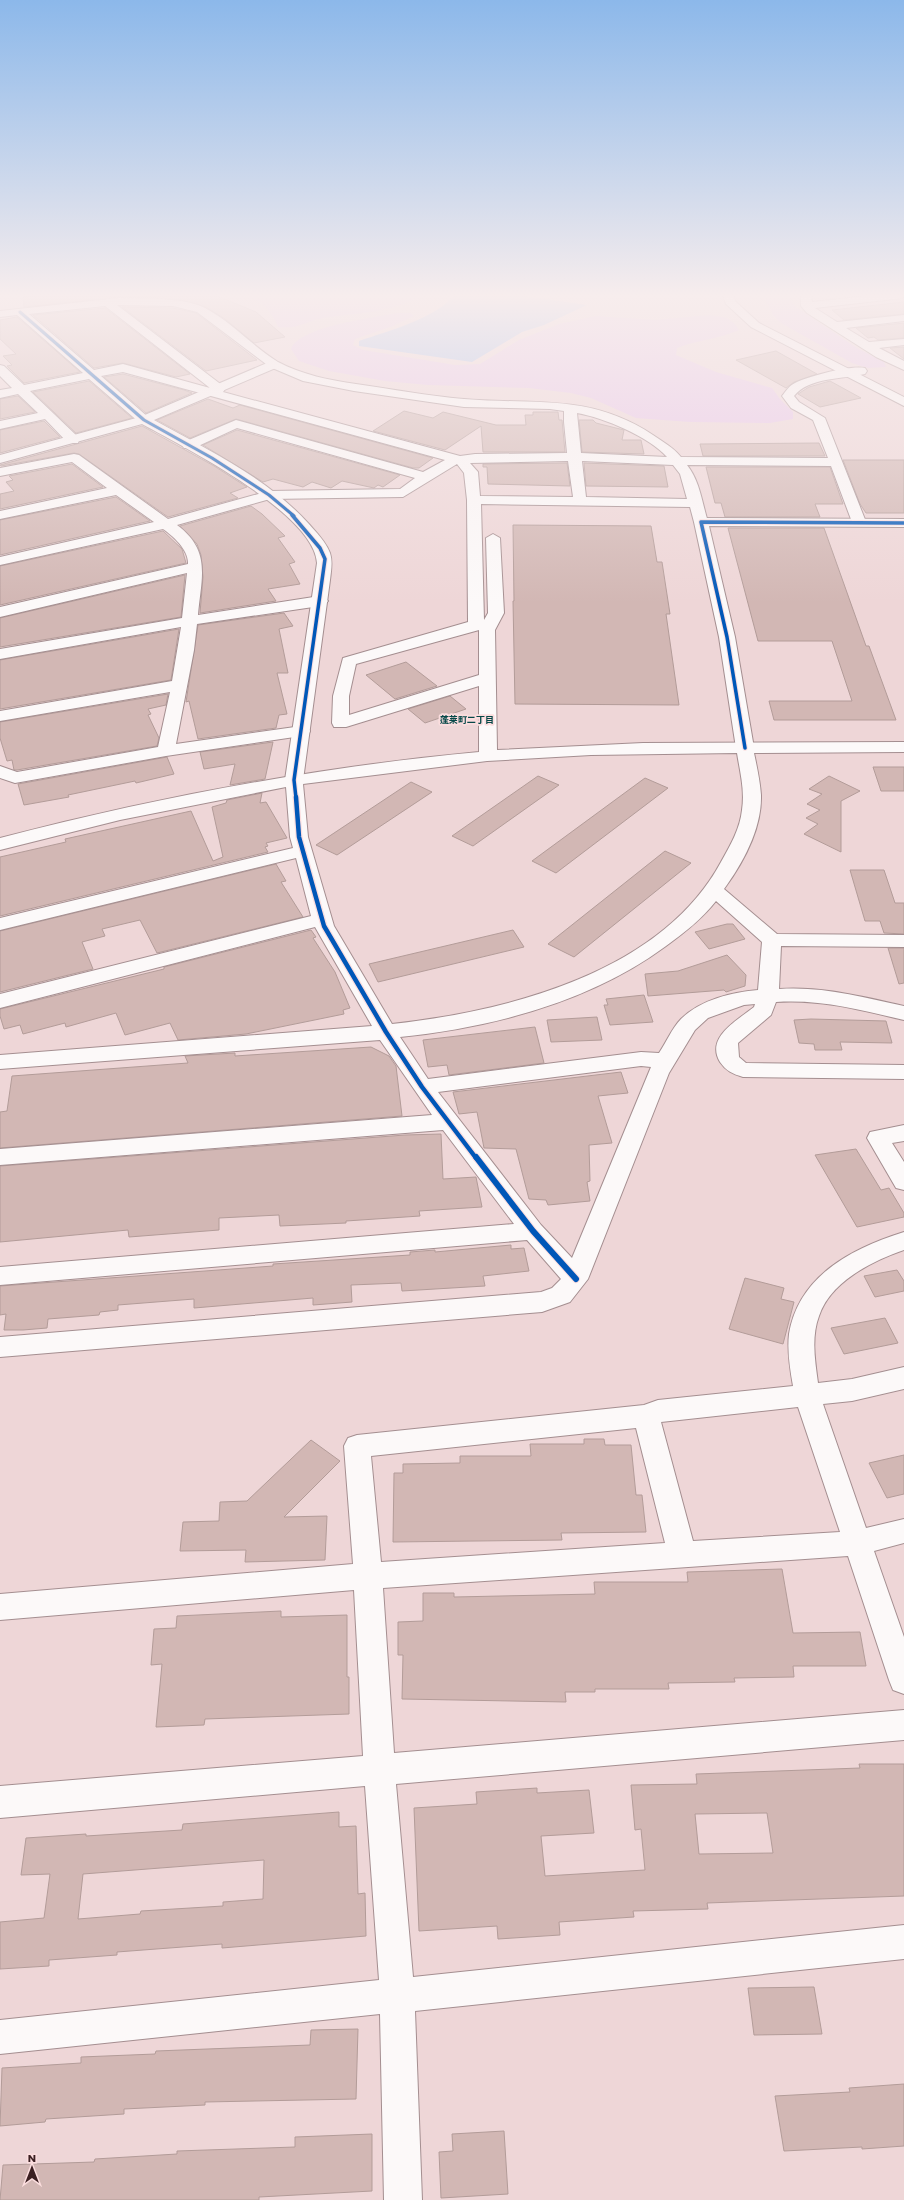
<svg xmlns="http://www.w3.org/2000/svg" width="904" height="2200" font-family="Poppins,'Noto Sans JP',sans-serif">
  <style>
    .green { fill: #e8c5e9 }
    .water { fill: #a3bfec }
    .building { fill: #d2b7b4; stroke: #b39c99; fill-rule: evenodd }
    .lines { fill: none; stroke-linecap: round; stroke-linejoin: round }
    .minor-casing { stroke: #a48e90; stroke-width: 2 }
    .tertiary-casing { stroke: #a48e90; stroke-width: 2 }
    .minor { fill: #fcf9f9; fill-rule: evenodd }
    .tertiary { fill: #fcf9f9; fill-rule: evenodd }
    .cycleway-far3-casing { stroke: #fbddde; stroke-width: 4.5 }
    .cycleway-far2-casing { stroke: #fbddde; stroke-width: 5.5 }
    .cycleway-far1-casing { stroke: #fbddde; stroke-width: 7 }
    .cycleway-casing { stroke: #fbddde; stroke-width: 8 }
    .cycleway-far3 { stroke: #0057b8; stroke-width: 3 }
    .cycleway-far2 { stroke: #0057b8; stroke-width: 3.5 }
    .cycleway-far1 { stroke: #0057b8; stroke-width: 4.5 }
    .cycleway { stroke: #0057b8; stroke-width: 6 }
    .labels { text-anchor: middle; stroke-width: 3.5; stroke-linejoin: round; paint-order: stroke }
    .far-neighbourhood-label { font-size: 9px; font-weight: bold; fill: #054848; stroke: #fbddde }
  </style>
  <rect width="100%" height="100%" fill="#eed6d7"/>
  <g class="green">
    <path d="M247 295H419C401 312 348 314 323 318 307 321 296 330 278 327 272 311 262 302 247 295Z"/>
    <path d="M763 295H791L790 300 796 307 857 348 884 362 886 367 868 368 852 363 781 323 773 315Z"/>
    <path d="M397 313H410L414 316 393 326 355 339 353 345 363 350 455 365 480 364 519 340 559 324 596 316 655 320 710 315 727 318 735 324 739 330C719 339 697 340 677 348L676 355 716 372 772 388 780 399 793 412V419L770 423 690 422 636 418 591 398 571 393 529 388 428 385 385 381 329 371 299 361 291 349C300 326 373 318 397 313Z"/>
  </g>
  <path class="water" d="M455 295H517L587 305 544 325 522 332 472 362 359 346V341C388 331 434 319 455 295Z"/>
  <g class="building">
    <path d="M44 295H215L256 312 285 337 254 343 225 319 206 307 175 299 119 297 24 307 23 297Z"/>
    <path d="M904 302V314L844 320 832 310Z"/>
    <path d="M122 307 173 308 196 313 257 360 206 371Z"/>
    <path d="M105 308 190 374 176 377 123 363 94 368 33 315Z"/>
    <path d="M17 317 80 372 24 383 7 366 12 365 3 356 16 354 0 339V320Z"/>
    <path d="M904 323V338L878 340 874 337 868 338 856 328Z"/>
    <path d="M904 347V359L890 348Z"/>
    <path d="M776 351 817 374 794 382 786 388 736 360Z"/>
    <path d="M123 374 184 390 192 393 146 413 104 377Z"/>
    <path d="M89 381 132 418 76 433 33 392Z"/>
    <path d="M830 381 861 398 820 407 798 394 809 387Z"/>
    <path d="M18 396 35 412 0 419V399Z"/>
    <path d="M208 399 233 408 240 405 433 458 419 468H413L236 419 190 438 157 420Z"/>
    <path d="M404 411 433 418 443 412 496 425H526L525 415H533V412H558L559 420H562L565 452H483L481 426 445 450 373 431Z"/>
    <path d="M579 420H593L596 423 624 430 622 440H641L644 454 582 452Z"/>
    <path d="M44 421 60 437 0 453V430Z"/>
    <path d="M142 426 214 466 247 487 230 493 238 498 168 517 79 454 74 453 1 466 0 465Z"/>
    <path d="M237 430 400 475 383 487 378 485 374 488 342 481 331 488 312 482 303 487 273 479 263 482 203 445Z"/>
    <path d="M819 443 825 456H703L700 444Z"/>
    <path d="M843 460H904V513H866L860 504Z"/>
    <path d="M567 463 570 486 488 484 487 467H483V464Z"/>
    <path d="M584 463 664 466 668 487 586 486Z"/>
    <path d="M72 464 103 487 0 509V494L14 491 6 482 13 480 9 476Z"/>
    <path d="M706 467H830L843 504H815L820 517H725L721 503H715Z"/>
    <path d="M116 497 150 521 0 555V520Z"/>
    <path d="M251 506 262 514 285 536 278 538 295 562 289 564 300 584 268 589 276 601 200 613 203 577 201 555 197 544 180 526Z"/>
    <path d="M513 525 651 526 657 562H662L670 614H666L679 705 515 704 513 601H514Z"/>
    <path d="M728 528H824L866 646H869L896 720H774L769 701H852L832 641H758Z"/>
    <path d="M163 531 182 549 186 563 0 605V566Z"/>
    <path d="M185 575 181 617 0 647V618Z"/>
    <path d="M284 613 293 626 279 629 288 673H277L287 714 279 715 276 728 198 739 189 701 186 702 198 625Z"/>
    <path d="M179 629 171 680 0 709V660Z"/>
    <path d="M406 662 437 686 395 699 366 675Z"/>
    <path d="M168 694 166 705 148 709 151 714 148 715 159 738 157 746 17 770H14L12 760 7 761 0 738V722Z"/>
    <path d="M450 696 466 709 425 723 408 709Z"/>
    <path d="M273 742 265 779 230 785 235 764 204 769 200 752Z"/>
    <path d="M167 757 174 774 136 783 135 781 68 795 69 797 24 805 18 784Z"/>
    <path d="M873 767H904V791H881Z"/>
    <path d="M538 776 559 785 473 846 452 836Z"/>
    <path d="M829 776 860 791 841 801V852L804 834 818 824 806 818 820 810 807 804 822 794 809 789Z"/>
    <path d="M645 778 668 788 556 873 532 861Z"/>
    <path d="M411 782 432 792 337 855 316 845Z"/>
    <path d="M262 793 260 803 266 802 287 838 266 843 268 846 265 847 268 852 0 916V857L66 842 65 839 191 811 213 861 223 857 212 807 226 803 227 800Z"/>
    <path d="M665 851 691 863 574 957 548 944Z"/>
    <path d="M276 864 286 881 281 882 303 917 157 953 140 920 102 929 105 936 82 942 93 969 0 992V931Z"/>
    <path d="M850 870H884L895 903H904V934L884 933 880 921H865Z"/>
    <path d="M727 924H733L745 939 709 949 695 932Z"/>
    <path d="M311 930 316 937 313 938 335 972 350 1008 343 1010 344 1014 246 1034 178 1040 170 1023 125 1035 116 1013 66 1027 65 1023 23 1034 20 1025 4 1029 0 1016V1009L164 969V967Z"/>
    <path d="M513 930 524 947 378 982 369 964Z"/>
    <path d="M888 948H904V983L899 984Z"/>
    <path d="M727 955 746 975 745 986 726 992 724 990 648 996 645 974 678 971Z"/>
    <path d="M644 995 653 1022 610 1025 604 1005H608L606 999Z"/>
    <path d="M597 1017 602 1040 551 1042 547 1020Z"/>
    <path d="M811 1019 886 1021 892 1043 840 1042 842 1050H815L814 1044 799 1043 794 1020Z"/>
    <path d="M535 1027 544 1063 449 1075 447 1065 428 1067 423 1040Z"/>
    <path d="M371 1047 389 1056 396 1066 402 1116 0 1148V1112L7 1111 12 1076 188 1063 185 1056 235 1053V1056Z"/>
    <path d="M621 1072 628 1093 598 1096 612 1143 589 1145 590 1181 587 1182 590 1201 548 1205 546 1200 529 1199 516 1149 484 1148 477 1112 459 1114 453 1092Z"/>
    <path d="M441 1134 443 1179 476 1177 482 1207 419 1211 420 1216 346 1221V1223L280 1226 279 1215 219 1218V1230L129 1237 128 1230 0 1242V1166L405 1135Z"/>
    <path d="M856 1149 881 1190 889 1188 904 1213V1217L857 1227 815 1155Z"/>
    <path d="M511 1245V1249L524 1248 529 1271 483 1276 485 1286 402 1291 401 1283 351 1285 352 1302 313 1305V1298L194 1308V1299L118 1305V1310L100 1312 99 1315 48 1319 47 1328 23 1330H4L6 1314 0 1315V1286L273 1266V1264L410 1255V1252L435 1250V1252Z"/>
    <path d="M897 1270 904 1281V1291L875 1297 864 1276Z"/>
    <path d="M745 1278 784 1288 781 1299 794 1302 783 1344 729 1329Z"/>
    <path d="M885 1318 898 1343 844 1354 831 1328Z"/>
    <path d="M584 1439H604L605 1445H631L636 1495H642L646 1532 561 1533 562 1540 393 1542 394 1473H403V1464L460 1463V1456H531L530 1444H584Z"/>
    <path d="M311 1440 340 1461 284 1517 327 1516 325 1560 245 1562 246 1550 180 1551 183 1522 219 1521 220 1502 247 1501Z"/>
    <path d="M904 1455V1494L887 1498 869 1463Z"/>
    <path d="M782 1569 793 1633 860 1632 866 1666H793L794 1677 734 1678 735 1682 668 1683 669 1689H595V1692H565L566 1702 402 1699 403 1655H398V1622L423 1621V1593H454V1597L595 1594 594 1582H688L687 1572Z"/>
    <path d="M281 1611V1617L347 1615V1677H349V1714L205 1719 204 1725 156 1727 162 1664 151 1665 154 1629 176 1628 177 1616Z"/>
    <path d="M859 1764H904V1896L707 1903 708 1909 633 1911 634 1917 559 1922 560 1935 498 1939 497 1926 419 1931 414 1808 477 1804 476 1792 537 1788V1793L589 1790 594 1833 541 1836 545 1876 645 1870 641 1829 635 1830 631 1785 697 1784 696 1774 860 1768ZM767 1813 773 1853 699 1854 695 1814Z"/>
    <path d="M339 1812V1827L356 1826 358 1894 365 1893 366 1936 222 1948V1944L117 1952V1955L49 1960V1966L0 1969V1922L44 1918 50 1874 21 1875 26 1838 86 1834V1836L182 1830 183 1824ZM264 1860 263 1899 223 1902V1906L141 1911 140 1914 78 1919 83 1874Z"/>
    <path d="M814 1987 822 2034 754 2035 748 1988Z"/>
    <path d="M358 2029 356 2099 205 2102V2105L124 2109V2114L46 2119 45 2122 0 2126 2 2068 81 2063V2057L155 2054 156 2051 310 2045 311 2030Z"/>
    <path d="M904 2084V2146L862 2149V2147L784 2151 775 2096 850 2092 849 2088Z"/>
    <path d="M504 2131 508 2194 441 2198 439 2152 453 2151 452 2134Z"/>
    <path d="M372 2134V2191L259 2197V2200H0L3 2165 94 2162 95 2159 177 2154V2151L295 2147V2137Z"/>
  </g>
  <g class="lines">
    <g class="minor-casing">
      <g id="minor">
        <path d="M801 295H811L812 302 876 295H904L903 298 815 308 837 322 904 315V321L846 328 869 342 904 339V345L879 348 904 361V370L876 357 807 313 801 306Z"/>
        <path d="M119 298C144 299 184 297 205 308 232 322 253 347 278 362 302 375 330 380 356 384 392 389 428 396 464 399 534 405 590 393 653 435 663 442 673 447 681 457L828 458 813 420 791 408 782 396C786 391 789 386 795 383 809 376 850 365 865 368L867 371 865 374C844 379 809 377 794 396L799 402 825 418 866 522 864 525 859 526 852 522 831 466 687 465C700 481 702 503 708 522L701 526 694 522 690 507 481 504 484 620 488 613 486 538 493 534 500 538 504 613 495 630 497 750 643 743 904 742V752L754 753C757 767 760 781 761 795 762 828 743 863 724 889L777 934 904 935V947L781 946 779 989C822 986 862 997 904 1006V1020C861 1010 821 999 776 1002L771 1015 738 1043 739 1057 746 1063 904 1065V1079L743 1077C733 1074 726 1071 720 1062 705 1037 738 1020 754 1007L755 1004 744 1005 708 1018 695 1030 669 1073 588 1279 570 1302 542 1312 0 1357V1337L541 1292 552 1288 561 1279 527 1240 0 1285V1267L514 1224 443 1130 0 1165V1149L432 1115 380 1040 0 1069V1055L372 1026 315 927 0 1008V994L311 916 296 858 0 930V918L293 848 290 837 286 787 120 820 0 850V838C158 797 317 767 479 752V686L346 727H334L332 723 333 696 343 658 468 622 467 500 464 473 457 464 403 497 270 499 177 525C212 551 201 578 198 615L320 596 325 598 328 601 325 604 320 606 197 624 194 650 176 744 302 726 308 727 310 731 308 735 166 756 15 783 0 778V766L17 772 158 747 170 692 0 721V711L172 681 181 627 0 659V649L182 618 187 573 0 617V607L188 564C189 550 173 536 163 529L0 565V557L154 522 116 495 0 519V511L107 488 72 462 0 476V468L74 454 79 455 168 519 269 491 400 489 415 478 237 428 194 448H184L182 445 184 442 236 420 423 472 445 460 123 372 101 376 148 417 150 420 148 423H140L89 379 30 391 78 437 79 440 78 443H68L45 419 0 429V421L38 413 18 394 0 398V390L12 388 0 376V365L4 366 24 385 83 373 17 315 0 317V311ZM117 305 173 306 197 312 270 367 303 381 354 391 464 407 550 409 564 411V422L567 453 475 454 460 456 223 392 225 389 223 386ZM105 306 210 388 123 364 94 370 29 314ZM577 413C604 418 648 436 667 457L581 453ZM568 461 573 497 480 496 478 472 470 463ZM582 461 673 465 680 474 687 499 586 497ZM479 630V675L349 715V696L356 664ZM737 753C740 772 745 790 742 810 740 829 730 846 721 862 661 973 508 1011 392 1024L334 926 308 837 303 784 487 761 591 755ZM716 901 762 942 758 990C732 992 700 1000 681 1019 672 1028 666 1043 659 1053L641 1052 428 1079 400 1037C494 1027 590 1002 666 946 684 933 702 919 716 901ZM641 1066 651 1067 572 1258 541 1225 438 1092Z"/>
        <path d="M904 1125V1141L892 1143 904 1162V1190L896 1188 867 1138 870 1132Z"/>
        <path d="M904 1232V1250C872 1261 830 1282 819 1316 811 1337 815 1361 818 1383L852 1379 904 1367V1389L852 1401 823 1404 866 1528 904 1519V1543L874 1551 904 1637V1694L893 1690 889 1680 848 1556 383 1588 394 1753 904 1710V1740L396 1784 413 1977 904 1925V1959L415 2011 422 2200H384L380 2014 0 2054V2020L379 1980 365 1786 0 1818V1786L363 1756 354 1590 0 1620V1594L353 1564 344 1446 348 1438 357 1435 644 1405 658 1400 793 1386C790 1369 787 1351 789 1334 799 1275 853 1248 904 1232ZM798 1407 840 1532 693 1541 661 1422ZM636 1428 665 1543 381 1562 371 1456Z"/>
      </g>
    </g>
    <g class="tertiary-casing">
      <g id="tertiary">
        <path d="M723 295H733L735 301 759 323 904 397V406L751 327 726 304Z"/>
        <path d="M274 360 280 364 278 367 154 420C208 450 266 477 308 523 316 532 326 542 330 553 333 562 331 571 330 580L303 780 300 784 294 785 288 784 285 780 317 563C314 513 184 447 142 424L0 463V455L140 417Z"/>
        <path d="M701 518 904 519V527L709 526 735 637 754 748 751 752H739L736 748 719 637 694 522Z"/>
      </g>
    </g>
    <use href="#minor" class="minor"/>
    <use href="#tertiary" class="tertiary"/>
    <g class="cycleway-far3-casing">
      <path id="cycleway-far3" d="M20 312 144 420 212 458 269 495 294 516"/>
    </g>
    <g class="cycleway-far2-casing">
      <g id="cycleway-far2">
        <path d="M292 515 320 548 325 559 294 780 296 798"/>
        <path d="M745 748 727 637 701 522 904 523"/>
      </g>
    </g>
    <g class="cycleway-far1-casing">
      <path id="cycleway-far1" d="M296 797 299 837 324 926 386 1032 422 1087 476 1158"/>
    </g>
    <g class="cycleway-casing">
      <path id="cycleway" d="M476 1157 533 1231 576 1279"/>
    </g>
    <use href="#cycleway-far3" class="cycleway-far3"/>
    <use href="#cycleway-far2" class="cycleway-far2"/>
    <use href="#cycleway-far1" class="cycleway-far1"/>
    <use href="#cycleway" class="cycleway"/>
  </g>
  <linearGradient id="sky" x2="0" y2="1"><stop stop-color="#8cb8ea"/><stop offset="0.49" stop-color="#f7eded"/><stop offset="1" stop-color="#f7eded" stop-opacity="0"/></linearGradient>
  <rect width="904" height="603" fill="url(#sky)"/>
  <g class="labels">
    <g class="far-neighbourhood-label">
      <text x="467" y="723">蓬莱町二丁目</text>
    </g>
  </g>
  <g transform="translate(32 2168)" stroke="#fbddde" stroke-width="3" paint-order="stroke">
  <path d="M0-3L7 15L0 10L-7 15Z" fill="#3a1f21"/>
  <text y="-6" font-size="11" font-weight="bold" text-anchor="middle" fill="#3a1f21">N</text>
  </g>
</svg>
